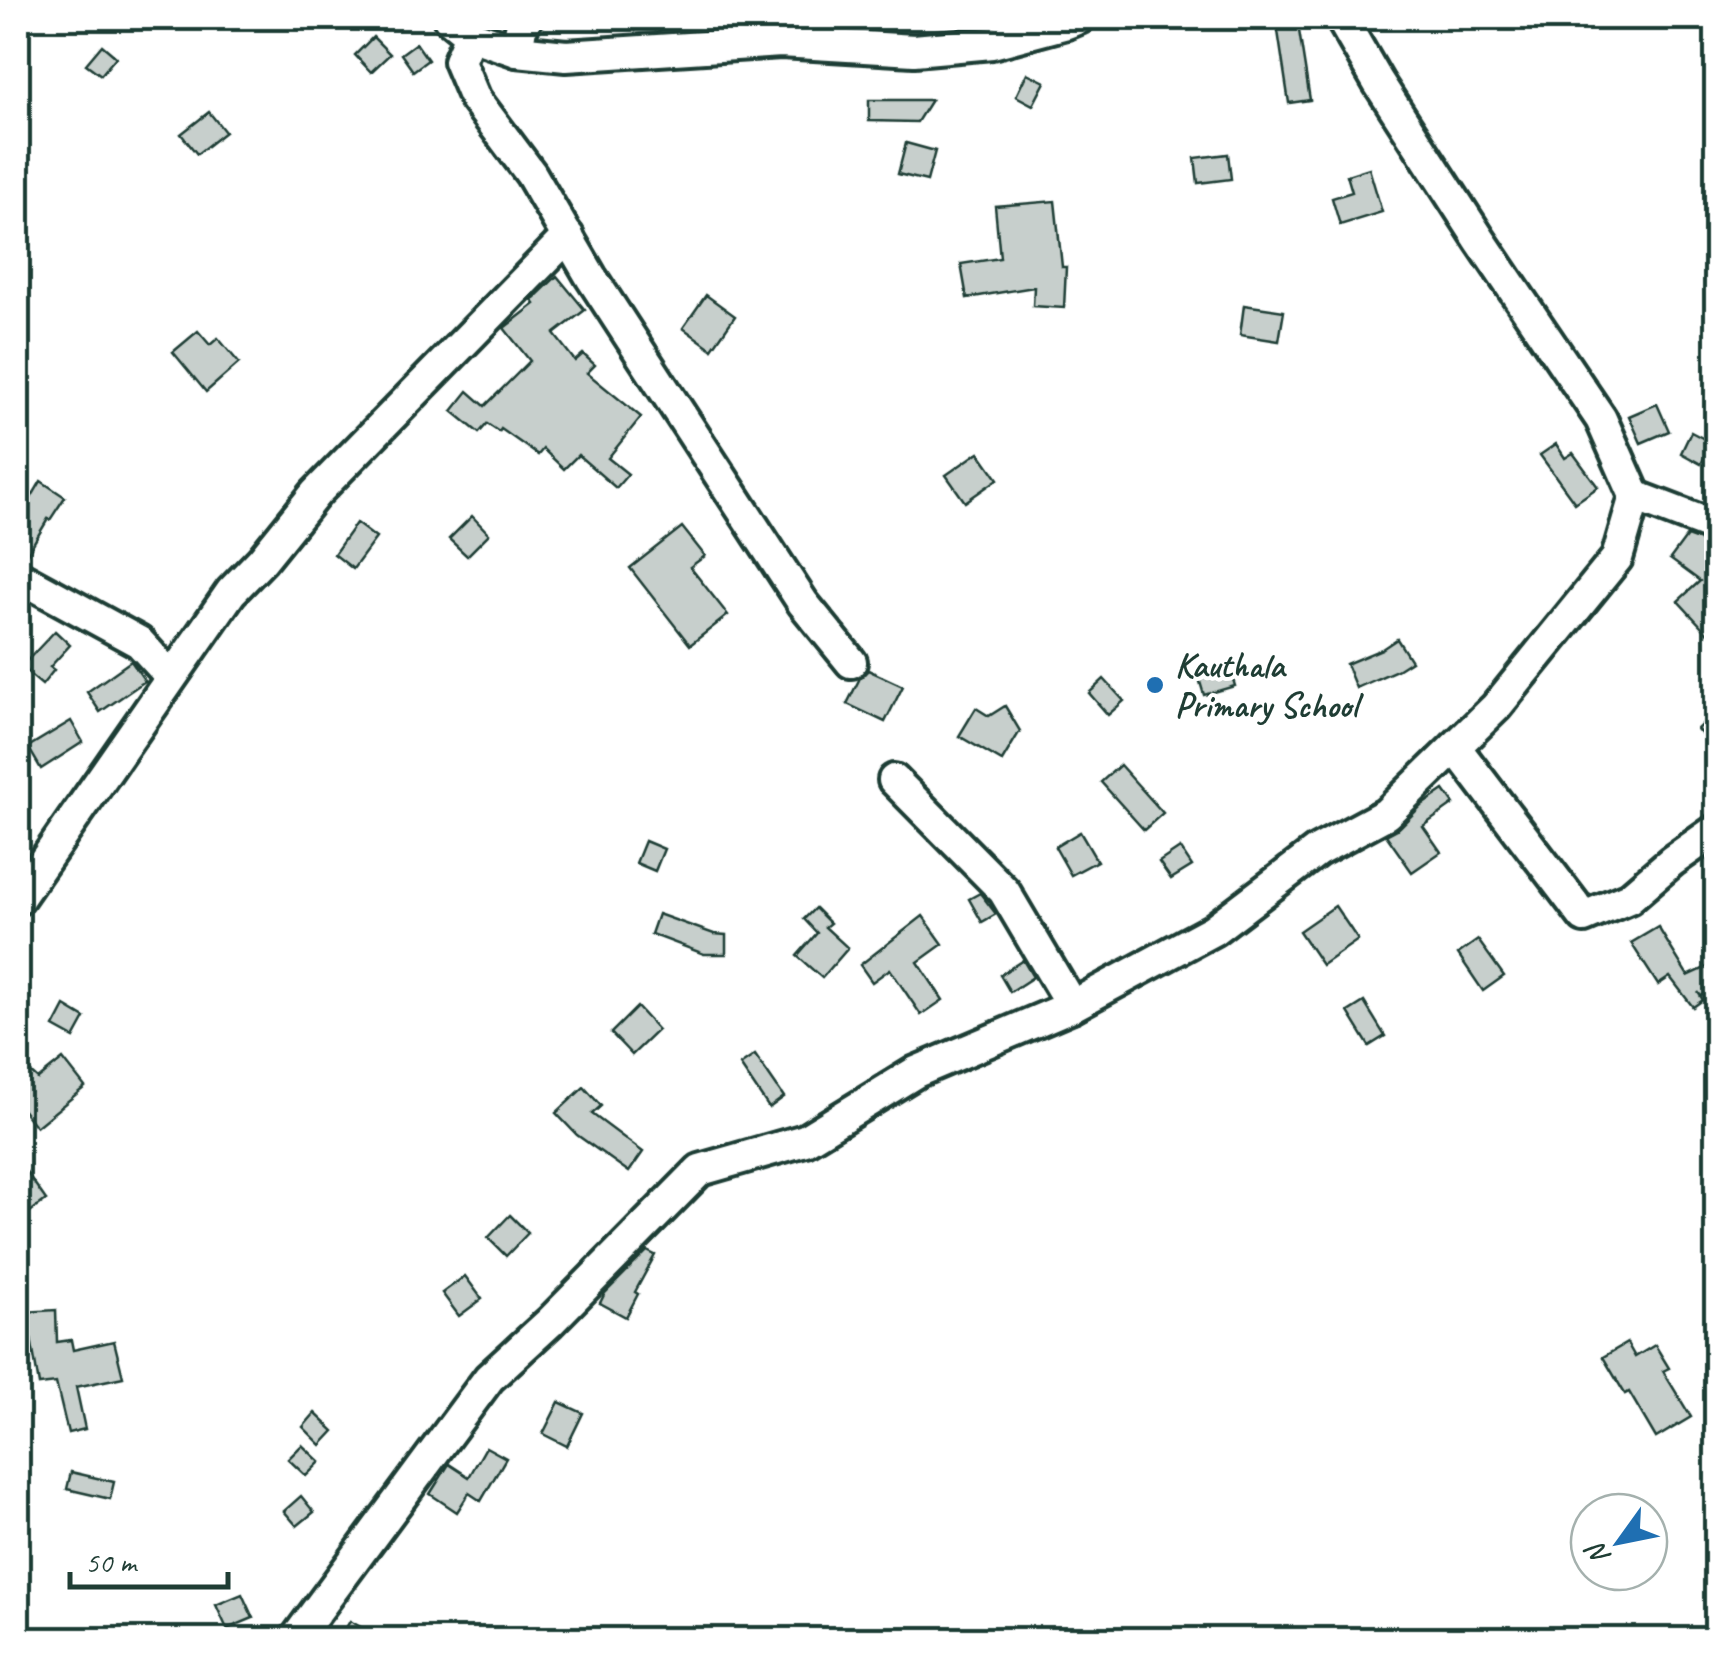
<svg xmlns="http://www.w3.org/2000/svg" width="1734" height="1657" font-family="Caveat,sans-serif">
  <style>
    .building { fill: #c7cfcc; stroke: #1f3d34; stroke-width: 2.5 }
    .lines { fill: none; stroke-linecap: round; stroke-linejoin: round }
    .minor-casing { stroke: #1f3d34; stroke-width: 38 }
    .minor { stroke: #fff; stroke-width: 30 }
    .poi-dot { fill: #1f6fb2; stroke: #fff; stroke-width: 4 }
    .labels { text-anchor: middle; stroke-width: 8; stroke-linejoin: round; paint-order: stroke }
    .poi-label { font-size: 35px; font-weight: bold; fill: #1f3d34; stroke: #fff; text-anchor: start }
  </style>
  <rect width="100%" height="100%" fill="#fff"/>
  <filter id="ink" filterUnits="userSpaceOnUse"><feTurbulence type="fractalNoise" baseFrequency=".01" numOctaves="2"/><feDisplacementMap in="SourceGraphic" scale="20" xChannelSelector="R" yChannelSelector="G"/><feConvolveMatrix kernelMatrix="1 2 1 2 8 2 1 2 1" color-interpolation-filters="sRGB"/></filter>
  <g filter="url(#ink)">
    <g class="building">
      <path d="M1276 18H1297L1310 100 1289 103Z"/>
      <path d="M373 37 390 54 371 72 355 55Z"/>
      <path d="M416 43 428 60 413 71 401 54Z"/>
      <path d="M102 45 116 57 101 75 86 64Z"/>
      <path d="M1027 73 1045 82 1033 105 1016 96Z"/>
      <path d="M869 100H931L917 122 869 121Z"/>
      <path d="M209 112 225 132 197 154 181 134Z"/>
      <path d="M906 143 935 151 927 181 898 174Z"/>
      <path d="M1228 154 1231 179 1198 183 1195 158Z"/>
      <path d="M1369 168 1382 212 1340 225 1332 198 1352 192 1347 175Z"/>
      <path d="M1055 201 1062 267H1066L1064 308 1033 306 1034 287 967 298 961 264 1000 258 995 206Z"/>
      <path d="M557 276 585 310 554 334 575 361 583 354 595 365 587 373 641 417 608 458 628 474 616 488 578 455 564 469 543 449 538 455 501 429 499 432 487 424 479 433 452 411 468 391 485 406 530 361 504 328 535 304 532 300Z"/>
      <path d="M706 295 735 316 712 349 683 328Z"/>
      <path d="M1244 305 1284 311 1279 341 1240 335Z"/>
      <path d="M198 331 210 345 218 338 239 363 206 392 173 352Z"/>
      <path d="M1657 404 1669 431 1641 443 1629 416Z"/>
      <path d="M1691 432 1712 443 1701 464 1681 453Z"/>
      <path d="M1556 444 1565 458 1573 453 1598 487 1575 503 1540 455Z"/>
      <path d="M979 452 998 479 965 502 946 475Z"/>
      <path d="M41 481 65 497 50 520 48 519 24 559 18 557V520Z"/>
      <path d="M472 516 489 534 467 556 449 539Z"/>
      <path d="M356 523 376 538 353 569 334 554Z"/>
      <path d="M682 527 705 556 690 567 728 615 690 645 630 568Z"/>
      <path d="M1687 536 1706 543 1716 551V642L1678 601 1700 581 1670 559Z"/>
      <path d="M55 631 70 645 50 667 54 670 42 685 30 675 23 665Z"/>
      <path d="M1397 639 1411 661 1397 670 1356 688 1346 664 1382 649Z"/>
      <path d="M131 661 145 681 100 712 87 692Z"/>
      <path d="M1229 666 1235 686 1204 695 1198 675Z"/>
      <path d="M868 670 903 686 885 722 847 704 860 678Z"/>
      <path d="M1104 679 1124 701 1108 715 1089 693Z"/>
      <path d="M1005 706 1020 731 1002 761 959 736 976 708 989 716Z"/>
      <path d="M1716 711V751L1697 729Z"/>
      <path d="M71 721 83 742 41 769 28 747Z"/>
      <path d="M1120 765 1163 813 1144 830 1101 782Z"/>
      <path d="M1444 790 1454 804 1423 826 1441 852 1412 872 1386 835 1399 828 1422 805Z"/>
      <path d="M1080 832 1097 861 1071 875 1055 847Z"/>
      <path d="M645 841 664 849 655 871 636 863Z"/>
      <path d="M1180 848 1192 866 1171 879 1159 862Z"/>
      <path d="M980 893 996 914 982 922 969 899Z"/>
      <path d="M1335 906 1358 940 1322 965 1299 931Z"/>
      <path d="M815 908 830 923 825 927 848 948 822 978 797 956 817 933 804 919Z"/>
      <path d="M658 914 714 934 726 935V954H704L651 934Z"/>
      <path d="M923 916 943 944 918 962 943 1000 921 1015 890 969 872 982 860 965Z"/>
      <path d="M1658 927 1688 976 1716 963V990L1701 996 1698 992 1703 1000 1693 1007 1670 977 1658 985 1631 943Z"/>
      <path d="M1478 940 1504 976 1483 991 1458 954Z"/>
      <path d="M1023 960 1033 977 1010 992 1000 975Z"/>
      <path d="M1364 1002 1385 1036 1369 1046 1348 1012Z"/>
      <path d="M65 1006 85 1018 74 1038 54 1027Z"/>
      <path d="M637 1007 658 1030 632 1055 611 1033Z"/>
      <path d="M755 1055 784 1097 769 1108 740 1065Z"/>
      <path d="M63 1059 85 1087 36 1127 18 1104V1061L38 1079Z"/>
      <path d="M584 1087 601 1106 592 1114 643 1152 629 1172 577 1135 556 1113Z"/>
      <path d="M18 1160 46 1200 18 1221Z"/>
      <path d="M510 1215 528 1233 506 1256 488 1238Z"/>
      <path d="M647 1251 655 1255 635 1292 638 1294 626 1317 600 1303 605 1293Z"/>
      <path d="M465 1276 482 1299 459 1316 442 1293Z"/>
      <path d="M56 1310 57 1342 71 1340 73 1350 114 1341 123 1377 76 1387 85 1429 68 1433 56 1383 39 1385 31 1338H26L24 1312Z"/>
      <path d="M1627 1343 1635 1357 1655 1345 1669 1368 1663 1371 1691 1417 1656 1438 1629 1392 1625 1394 1603 1357Z"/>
      <path d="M559 1402 583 1413 567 1446 543 1434Z"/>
      <path d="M315 1413 334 1431 321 1445 303 1427Z"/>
      <path d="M302 1445 320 1462 306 1476 288 1459Z"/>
      <path d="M486 1447 506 1458 481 1501 469 1493 457 1512 430 1494 449 1464 469 1477Z"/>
      <path d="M71 1472 114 1482 110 1499 67 1489Z"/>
      <path d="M301 1496 314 1512 297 1526 284 1511Z"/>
      <path d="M242 1594 253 1618 227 1629 216 1605Z"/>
      <path d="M350 1621 384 1640H339Z"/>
    </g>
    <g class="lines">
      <g class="minor-casing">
        <g id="minor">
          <path d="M449 18 470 35 517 51 566 56 781 42 914 50 992 43 1067 23 1079 18"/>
          <path d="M470 35 459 61 475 99 531 174 591 277 803 603 851 662"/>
          <path d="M517 51 521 28 527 18"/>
          <path d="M1635 496 1716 527"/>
          <path d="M18 576 139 642 171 677"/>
          <path d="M1455 747 1584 917 1629 898 1672 861 1716 830"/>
          <path d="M894 780 1004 891 1072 1006"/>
          <path d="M18 899 231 592 262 560 316 493 568 236"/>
          <path d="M295 1640 489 1378 550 1322 700 1170 805 1140 916 1072 1072 1006 1213 930 1317 851 1386 814 1496 707 1617 558 1635 496 1601 419 1480 240 1378 82 1341 18"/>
        </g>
      </g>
      <use href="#minor" class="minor"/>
    </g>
  </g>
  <circle class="poi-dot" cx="1155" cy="685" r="10"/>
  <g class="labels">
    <g class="poi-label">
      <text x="1175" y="677">Kauthala<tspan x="1175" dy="40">Primary School</tspan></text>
    </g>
  </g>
  <rect width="1734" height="1657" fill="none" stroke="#fff" stroke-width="60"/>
  <rect x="30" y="30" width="1674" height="1597" fill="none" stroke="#1f3d34" stroke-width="4" filter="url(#ink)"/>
  <g transform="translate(1619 1542) rotate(237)"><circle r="48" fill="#ffffff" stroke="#a5b1ae" stroke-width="2.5"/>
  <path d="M0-8L18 38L0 25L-18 38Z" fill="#1f6fb2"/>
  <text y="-15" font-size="28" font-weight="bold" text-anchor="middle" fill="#1f3d34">N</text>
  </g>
  <path d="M70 1572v15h158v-15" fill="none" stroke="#1f3d34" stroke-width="5"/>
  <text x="85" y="1572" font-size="30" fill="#1f3d34" stroke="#ffffff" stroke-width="8" paint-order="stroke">50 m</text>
</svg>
